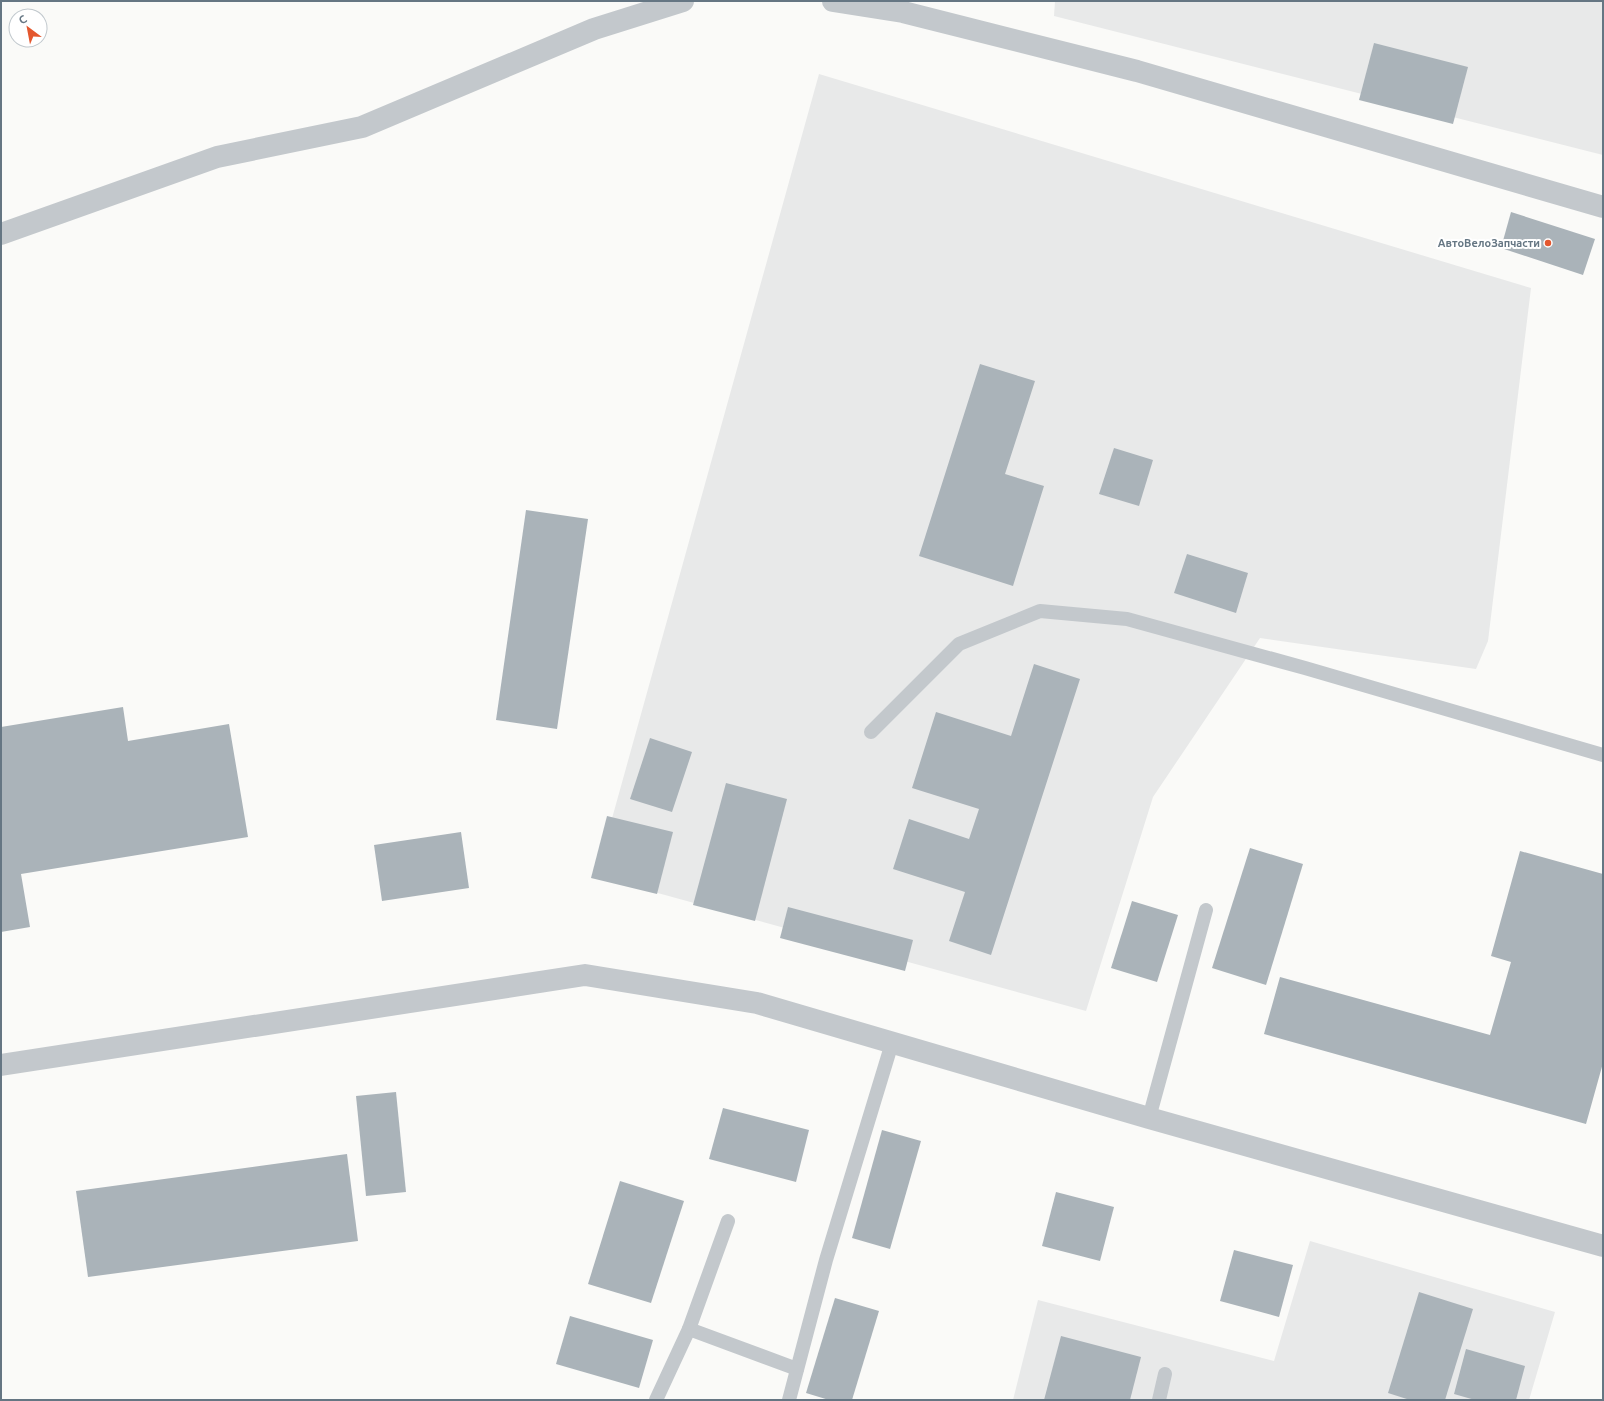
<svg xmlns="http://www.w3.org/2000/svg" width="1604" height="1401" font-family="Ubuntu,sans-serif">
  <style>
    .built { fill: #e8e9e9 }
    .building { fill: #aab3b9 }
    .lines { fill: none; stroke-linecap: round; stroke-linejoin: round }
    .service { stroke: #c3c8cc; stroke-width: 14 }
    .minor { stroke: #c3c8cc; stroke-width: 22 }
    .poi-dot { fill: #e4572e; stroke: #fff; stroke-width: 1.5 }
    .labels { text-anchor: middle; stroke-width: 4; stroke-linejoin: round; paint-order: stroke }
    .poi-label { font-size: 11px; font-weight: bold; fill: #657683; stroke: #fff; text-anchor: end }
  </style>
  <rect width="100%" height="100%" fill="#fafaf8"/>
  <g class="built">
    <path d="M1055 1H1603V155L1054 16Z"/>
    <path d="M819 74 1531 288 1488 641 1476 669 1260 638 1153 797 1086 1011 596 876Z"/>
    <path d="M1310 1241 1555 1312 1529 1400H1013L1038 1300 1274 1361Z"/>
  </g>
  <g class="building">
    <path d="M1374 43 1468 67 1453 124 1359 100Z"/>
    <path d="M1511 212 1595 239 1583 275 1501 248Z"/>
    <path d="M980 364 1035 381 1005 474 1044 486 1013 586 919 556Z"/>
    <path d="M1114 448 1153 460 1139 506 1099 494Z"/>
    <path d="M526 510 588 519 557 729 496 720Z"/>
    <path d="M1187 554 1248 573 1236 613 1174 593Z"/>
    <path d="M1034 664 1080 679 991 955 949 941 965 892 893 869 909 819 969 839 979 809 912 788 936 712 1011 736Z"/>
    <path d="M123 707 128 741 229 724 248 837 21 874 30 927 1 932V727Z"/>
    <path d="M650 738 692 752 672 812 630 799Z"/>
    <path d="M726 783 787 799 755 921 693 905Z"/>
    <path d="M607 816 673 832 657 894 591 878Z"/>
    <path d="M461 832 469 888 382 901 374 845Z"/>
    <path d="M1250 848 1303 864 1266 985 1212 968Z"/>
    <path d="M1520 851 1603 874V1063L1586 1124 1264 1034 1280 977 1490 1035 1511 962 1491 956Z"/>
    <path d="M1132 901 1178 915 1157 982 1111 968Z"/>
    <path d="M788 907 913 940 905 971 780 938Z"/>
    <path d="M396 1092 406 1192 366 1196 356 1096Z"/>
    <path d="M723 1108 809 1130 796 1182 709 1159Z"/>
    <path d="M882 1130 921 1141 890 1249 852 1238Z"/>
    <path d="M347 1154 358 1241 88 1277 76 1191Z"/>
    <path d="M620 1181 684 1201 651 1303 588 1284Z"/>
    <path d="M1056 1192 1114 1207 1100 1261 1042 1246Z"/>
    <path d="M1234 1250 1293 1265 1279 1317 1220 1301Z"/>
    <path d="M1419 1292 1473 1309 1445 1400H1410L1388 1393Z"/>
    <path d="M835 1298 879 1311 852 1400H829L806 1393Z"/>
    <path d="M570 1316 653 1340 639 1388 556 1364Z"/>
    <path d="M1061 1336 1141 1357 1130 1400H1044Z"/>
    <path d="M1466 1349 1525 1366 1516 1400H1475L1454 1394Z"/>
  </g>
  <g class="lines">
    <g class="service">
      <path d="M871 732 959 644 1040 611 1127 619 1305 668 1603 755"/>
      <path d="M1149 1118 1206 910"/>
      <path d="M728 1221 689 1329 797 1369"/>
      <path d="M656 1400 689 1329"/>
      <path d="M789 1400 826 1260 892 1043"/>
      <path d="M1159 1400 1165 1374"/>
    </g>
    <g class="minor">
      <path d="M833 1 903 12 1137 71 1603 207"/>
      <path d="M1 234 217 157 362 127 594 29 683 1"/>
      <path d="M1 1065 585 975 757 1003 1149 1118 1603 1246"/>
    </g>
  </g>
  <circle class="poi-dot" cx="1548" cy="243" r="4"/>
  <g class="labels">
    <g class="poi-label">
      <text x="1540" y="247">АвтоВелоЗапчасти</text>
    </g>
  </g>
  <rect width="1604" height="1401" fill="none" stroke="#657683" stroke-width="4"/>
  <g transform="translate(28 28) rotate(328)"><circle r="19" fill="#ffffff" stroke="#c1c8cd"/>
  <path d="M0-3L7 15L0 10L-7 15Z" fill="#e4572e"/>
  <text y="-6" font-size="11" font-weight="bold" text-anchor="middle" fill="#657683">С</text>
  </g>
</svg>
